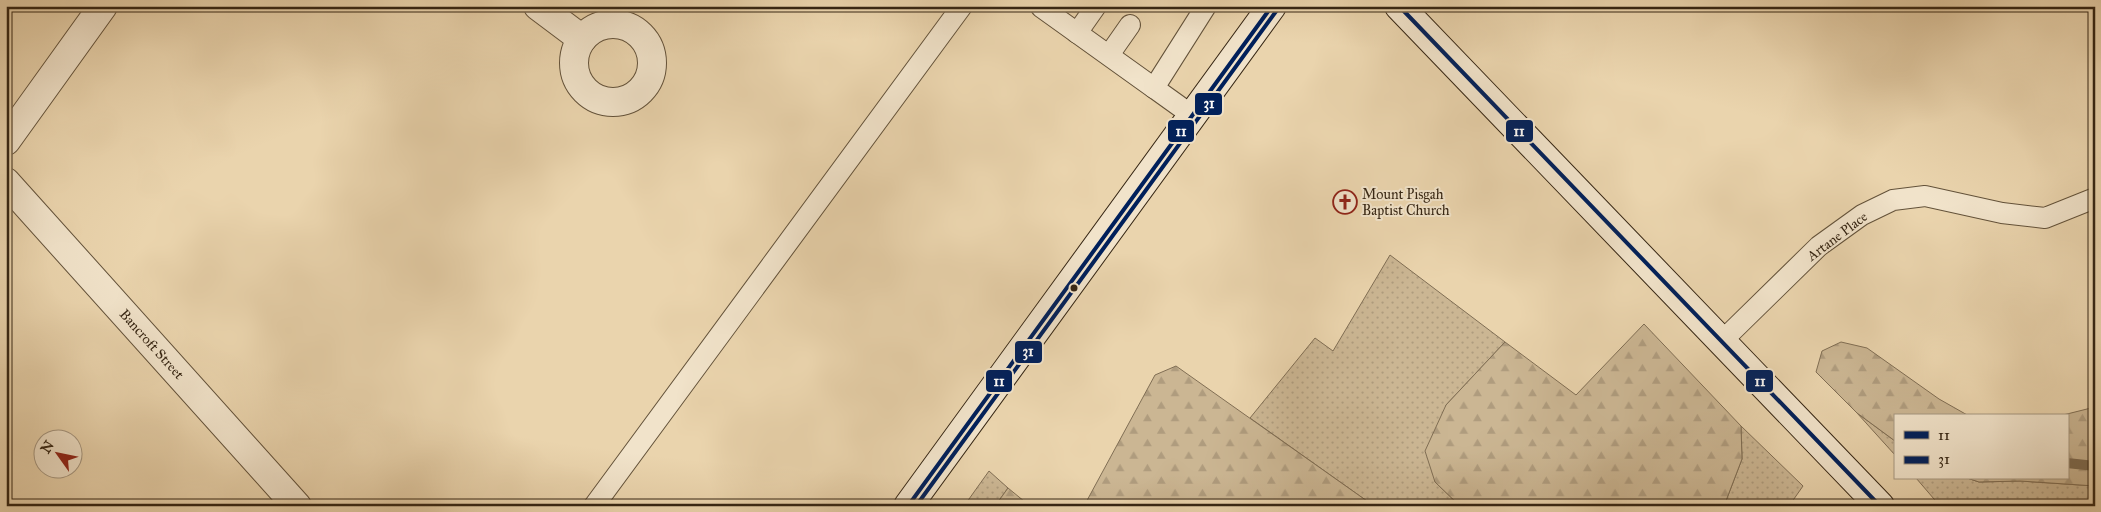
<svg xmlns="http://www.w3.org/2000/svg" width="2101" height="512" font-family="'IM FELL Great Primer',serif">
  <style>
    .grass { fill: url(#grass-dots); stroke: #806e54 }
    .forest { fill: url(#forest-firs); stroke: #806e54 }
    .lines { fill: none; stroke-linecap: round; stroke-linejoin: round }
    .stream { stroke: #7d6b51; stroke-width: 10 }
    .lane-casing { stroke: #63523a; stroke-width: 22 }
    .street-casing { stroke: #63523a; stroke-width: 30 }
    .secondary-casing { stroke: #362614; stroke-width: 30 }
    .lane { stroke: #f1e3ca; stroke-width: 20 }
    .street { stroke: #f1e3ca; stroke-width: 28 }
    .secondary { stroke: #f1e3ca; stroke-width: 28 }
    .bus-1-casing { stroke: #f1e3ca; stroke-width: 8 }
    .bus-2-casing { stroke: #f1e3ca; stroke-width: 8 }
    .bus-1 { stroke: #00205b; stroke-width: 4 }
    .bus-2 { stroke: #00205b; stroke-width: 4 }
    .bus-dot { fill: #362614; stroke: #f1e3ca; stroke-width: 2 }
    .labels { text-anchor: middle; stroke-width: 4; stroke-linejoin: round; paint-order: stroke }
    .poi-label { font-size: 14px; fill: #362614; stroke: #f1e3ca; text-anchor: start }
    .street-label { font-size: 14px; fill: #362614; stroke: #f1e3ca }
    .line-badge { stroke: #f1e3ca; stroke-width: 2 }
    .badge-label { font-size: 14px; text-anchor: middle; font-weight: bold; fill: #fff }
  </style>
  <defs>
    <pattern id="grass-dots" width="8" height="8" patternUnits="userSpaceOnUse" patternTransform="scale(1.25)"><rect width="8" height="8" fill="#cbb693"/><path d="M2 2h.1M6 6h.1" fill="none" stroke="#af9c7e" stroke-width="1.8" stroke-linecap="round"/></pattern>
    <pattern id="forest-firs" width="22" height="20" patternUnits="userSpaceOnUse" patternTransform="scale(1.25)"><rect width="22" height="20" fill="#cbb693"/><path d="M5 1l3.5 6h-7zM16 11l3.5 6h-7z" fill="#af9c7e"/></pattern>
  </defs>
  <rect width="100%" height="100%" fill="#ead4ad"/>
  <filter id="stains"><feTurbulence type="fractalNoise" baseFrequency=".004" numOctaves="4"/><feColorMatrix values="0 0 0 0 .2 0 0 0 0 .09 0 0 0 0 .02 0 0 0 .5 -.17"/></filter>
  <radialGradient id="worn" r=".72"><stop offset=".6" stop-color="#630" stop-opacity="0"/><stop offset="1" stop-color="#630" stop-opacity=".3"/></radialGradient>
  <g class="grass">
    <path d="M1390 255 1505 342 1446 405 1435 482 1460 506H1374L1250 418 1315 338 1333 351Z"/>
    <path d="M1857 413 1895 441V455Z"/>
    <path d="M1741 426 1803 486 1789 506H1724L1742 459Z"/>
    <path d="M989 471 1008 488 995 506H964Z"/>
    <path d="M1916 478H1967L1979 482 2020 481 2095 486V506H1940Z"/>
  </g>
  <g class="forest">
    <path d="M1644 324 1741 426 1742 459 1724 506H1460L1435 482 1425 451 1446 405 1505 342 1576 395Z"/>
    <path d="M1841 342 1867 348 1939 399 1969 416H1895V441L1857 413 1816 372 1822 351Z"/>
    <path d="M1176 366 1374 506H1084L1155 375Z"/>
    <path d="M2095 407V486L2020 481 1979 482 1967 478H2067V416H2059Z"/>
    <path d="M1008 488 1030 506H995Z"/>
  </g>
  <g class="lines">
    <path class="stream" d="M2067 463 2095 466"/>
    <g class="lane-casing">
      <g id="lane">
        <path d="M1041 7 1154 88"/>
        <path d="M1077 33 1096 6"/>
        <path d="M1109 55 1130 25"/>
        <path d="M1193 116 1154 88 1206 6"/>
        <path d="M1722 341 1819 246 1862 215 1893 200 1925 196 2002 213 2045 218 2095 198"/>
        <path d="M594 506 962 6"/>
      </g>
    </g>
    <g class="street-casing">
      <g id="street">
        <path d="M538 6 582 39"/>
        <circle cx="613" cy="63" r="39"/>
        <path d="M6 141 103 6"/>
        <path d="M6 182 297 506"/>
      </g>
    </g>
    <g class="secondary-casing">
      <g id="secondary">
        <path d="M1399 6 1880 506"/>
        <path d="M908 506 1272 6"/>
      </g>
    </g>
    <use href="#lane" class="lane"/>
    <use href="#street" class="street"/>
    <use href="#secondary" class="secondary"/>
    <g class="bus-1-casing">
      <g id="bus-1">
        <path d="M1399 6 1880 506"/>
        <path d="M908 506 1272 6"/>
      </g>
    </g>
    <g class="bus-2-casing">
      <path id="bus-2" d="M916 506 1277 10"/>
    </g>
    <use href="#bus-1" class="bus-1"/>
    <use href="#bus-2" class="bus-2"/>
  </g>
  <defs>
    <g id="church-ring" transform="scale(1.25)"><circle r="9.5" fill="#f1e3ca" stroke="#8f2418" stroke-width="1.5"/><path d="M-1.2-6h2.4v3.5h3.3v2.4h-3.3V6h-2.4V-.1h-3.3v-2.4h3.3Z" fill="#8f2418"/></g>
  </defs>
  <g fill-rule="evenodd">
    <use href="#church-ring" x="1345" y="202"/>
  </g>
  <circle class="bus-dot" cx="1074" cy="288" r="4.5"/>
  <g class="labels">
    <g class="poi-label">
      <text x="1362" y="199">Mount Pisgah<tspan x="1362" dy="16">Baptist Church</tspan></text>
    </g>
    <g class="street-label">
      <text transform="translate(1837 236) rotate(-37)" y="5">Artane Place</text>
      <text transform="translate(152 344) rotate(48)" y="5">Bancroft Street</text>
    </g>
  </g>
  <g class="line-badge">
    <rect x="1194" y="92" width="29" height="24" rx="5" fill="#00205b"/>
    <rect x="1505" y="119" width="29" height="24" rx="5" fill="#00205b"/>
    <rect x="1167" y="119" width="28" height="24" rx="5" fill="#00205b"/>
    <rect x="1014" y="340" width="29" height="24" rx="5" fill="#00205b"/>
    <rect x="985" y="369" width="28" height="24" rx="5" fill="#00205b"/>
    <rect x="1745" y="369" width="29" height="24" rx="5" fill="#00205b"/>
  </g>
  <g class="badge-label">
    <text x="1209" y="108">31</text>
    <text x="1519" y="136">11</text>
    <text x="1181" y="136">11</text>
    <text x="1028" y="356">31</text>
    <text x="999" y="386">11</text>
    <text x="1760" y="386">11</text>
  </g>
  <rect width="2101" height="512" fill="none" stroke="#ead4ad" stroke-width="25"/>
  <rect x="8" y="8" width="2086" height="497" fill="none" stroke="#362614" stroke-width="2.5"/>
  <rect x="12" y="12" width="2076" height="487" fill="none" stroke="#362614"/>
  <rect x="1894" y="414" width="175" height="65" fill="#f1e3ca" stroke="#a69781"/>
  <rect x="1904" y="431" width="25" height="8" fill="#00205b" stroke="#a69781"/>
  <text x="1938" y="440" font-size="15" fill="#362614">11</text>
  <rect x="1904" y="456" width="25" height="8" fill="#00205b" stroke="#a69781"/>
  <text x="1938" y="464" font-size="15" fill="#362614">31</text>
  <g transform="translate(58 454) rotate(303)"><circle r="24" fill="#f1e3ca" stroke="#a69781"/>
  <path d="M0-4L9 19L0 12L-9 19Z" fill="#8f2418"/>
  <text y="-8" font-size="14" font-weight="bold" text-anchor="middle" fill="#362614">N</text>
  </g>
  <rect width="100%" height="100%" filter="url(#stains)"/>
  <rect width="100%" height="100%" fill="url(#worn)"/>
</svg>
